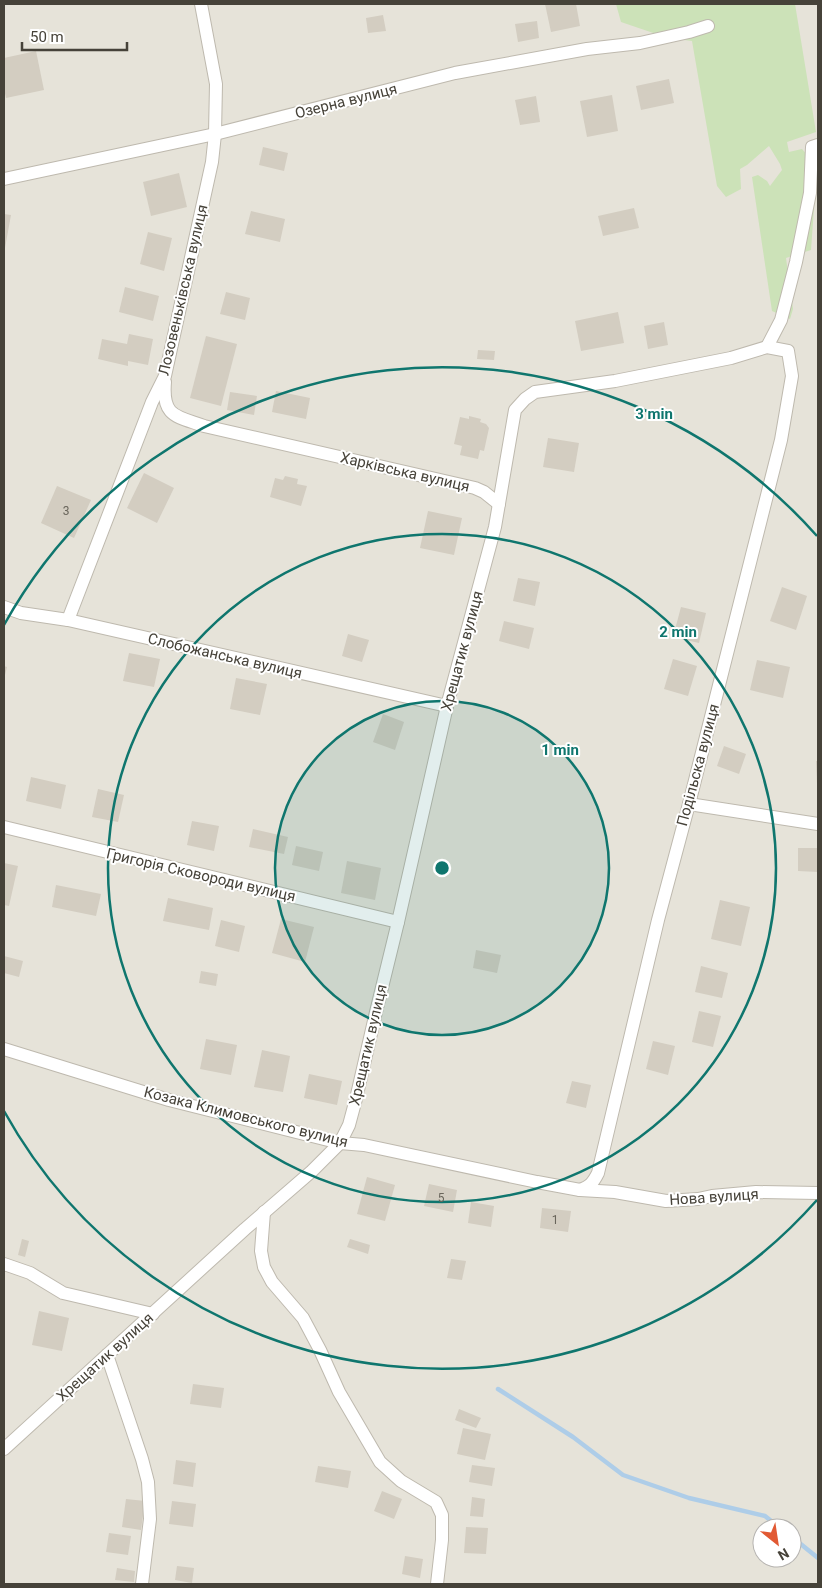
<svg xmlns="http://www.w3.org/2000/svg" width="822" height="1588" font-family="Roboto,sans-serif">
  <style>
    .residential { fill: #e6e3d9; fill-rule: evenodd }
    .green { fill: #cce2b8 }
    .lines { fill: none; stroke-linecap: round; stroke-linejoin: round }
    .stream { stroke: #aecde8; stroke-width: 4.5 }
    .building { fill: #d3cdc1 }
    .street-casing { stroke: #beb9ae; stroke-width: 14 }
    .street { stroke: #fff; stroke-width: 12 }
    .ring { fill: none; stroke: #0f766e; stroke-width: 2.5 }
    .labels { text-anchor: middle; stroke-width: 4; stroke-linejoin: round; paint-order: stroke }
    .number-label { font-size: 12px; fill: #69655b }
    .street-label { font-size: 15px; fill: #464239; stroke: #fff }
    .centre { fill: #0f766e; stroke: #fff; stroke-width: 2.5 }
    .ring-label { font-size: 15px; text-anchor: middle; font-weight: bold; fill: #0f766e; stroke: #fff; stroke-width: 4; stroke-linejoin: round; paint-order: stroke }
  </style>
  <rect width="100%" height="100%" fill="#f3f1ea"/>
  <path class="residential" d="M4 4H818V1584H4ZM762 1528H792V1558H762Z"/>
  <path class="green" d="M616 4H795L816 132 787 142 789 152 802 149 817 166 811 250 786 258 793 309 790 319 772 311 752 177 758 175 767 181 770 186 782 170 780 164 769 146 747 165 740 169 741 189 726 197 717 186 692 41 668 38 621 22Z"/>
  <g class="lines">
    <g class="stream">
      <path d="M498 1389 573 1437 623 1475 689 1498 765 1516 780 1528"/>
      <path d="M792 1537 818 1558"/>
    </g>
  </g>
  <g class="building">
    <path d="M545 4H576L580 26 551 32Z"/>
    <path d="M383 15 386 31 368 33 366 18Z"/>
    <path d="M537 21 539 38 518 42 515 24Z"/>
    <path d="M36 51 44 90 6 98 4 89V58Z"/>
    <path d="M669 79 674 103 641 110 636 86Z"/>
    <path d="M612 95 618 131 587 137 580 101Z"/>
    <path d="M536 96 540 122 520 125 515 100Z"/>
    <path d="M263 147 288 153 284 171 259 165Z"/>
    <path d="M179 173 187 207 151 216 143 182Z"/>
    <path d="M634 208 639 228 603 236 598 216Z"/>
    <path d="M251 211 285 219 280 242 245 234Z"/>
    <path d="M4 214 11 215 5 248H4Z"/>
    <path d="M148 232 172 238 164 271 140 264Z"/>
    <path d="M125 287 159 296 153 321 119 312Z"/>
    <path d="M226 292 250 298 245 320 220 314Z"/>
    <path d="M618 312 624 343 581 351 575 321Z"/>
    <path d="M664 322 668 345 648 349 644 326Z"/>
    <path d="M129 334 153 339 148 365 128 361V366L98 359 102 339 127 344Z"/>
    <path d="M206 336 237 344 221 406 190 398Z"/>
    <path d="M478 350 495 351 494 360 477 359Z"/>
    <path d="M276 391 310 398 306 419 272 412Z"/>
    <path d="M230 392 257 396 254 415 227 410Z"/>
    <path d="M469 416 481 419 480 422 486 424 489 428 484 451 480 450 478 459 460 455 462 446 454 444 460 417 469 419Z"/>
    <path d="M548 438 579 443 574 472 543 467Z"/>
    <path d="M144 473 174 488 157 523 127 508Z"/>
    <path d="M285 476 298 479 297 484 307 486 301 506 270 497 275 478 283 480Z"/>
    <path d="M57 486 91 500 74 538 41 523Z"/>
    <path d="M428 511 462 518 454 555 420 548Z"/>
    <path d="M518 578 540 582 535 606 513 601Z"/>
    <path d="M782 587 807 596 796 630 770 621Z"/>
    <path d="M681 607 706 613 699 643 673 637Z"/>
    <path d="M504 621 534 628 529 649 499 641Z"/>
    <path d="M348 634 369 640 362 662 342 656Z"/>
    <path d="M129 653 160 659 154 687 123 681Z"/>
    <path d="M673 659 697 666 688 696 664 689Z"/>
    <path d="M757 660 790 667 783 698 750 690Z"/>
    <path d="M4 666 7 667 4 679Z"/>
    <path d="M236 678 267 684 260 715 230 709Z"/>
    <path d="M383 714 404 722 395 750 373 742Z"/>
    <path d="M724 746 746 754 739 774 717 766Z"/>
    <path d="M816 761H818V783H817Z"/>
    <path d="M31 777 66 785 61 809 26 801Z"/>
    <path d="M98 789 124 795 118 822 92 817Z"/>
    <path d="M192 821 219 826 214 851 187 845Z"/>
    <path d="M253 829 288 837 284 854 249 847Z"/>
    <path d="M296 846 323 852 319 871 292 865Z"/>
    <path d="M798 848H818V872L798 871Z"/>
    <path d="M347 861 381 868 375 900 341 893Z"/>
    <path d="M4 863 18 866 9 906 4 905Z"/>
    <path d="M56 885 101 894 96 916 52 907Z"/>
    <path d="M168 898 213 908 209 930 163 921Z"/>
    <path d="M720 900 750 907 741 946 711 939Z"/>
    <path d="M281 919 314 927 305 962 272 953Z"/>
    <path d="M221 920 245 926 239 952 215 946Z"/>
    <path d="M476 950 501 955 497 973 473 968Z"/>
    <path d="M4 956 23 961 19 977 4 973Z"/>
    <path d="M701 966 728 973 722 998 695 992Z"/>
    <path d="M201 971 218 974 216 986 199 983Z"/>
    <path d="M699 1011 721 1016 713 1047 692 1042Z"/>
    <path d="M206 1039 237 1045 231 1075 200 1069Z"/>
    <path d="M653 1041 675 1046 668 1075 646 1069Z"/>
    <path d="M262 1050 290 1056 283 1092 254 1087Z"/>
    <path d="M309 1074 342 1081 337 1105 304 1098Z"/>
    <path d="M572 1081 591 1085 586 1108 566 1103Z"/>
    <path d="M367 1177 395 1185 385 1221 357 1214Z"/>
    <path d="M429 1184 457 1190 453 1212 424 1206Z"/>
    <path d="M471 1202 494 1206 491 1227 468 1223Z"/>
    <path d="M542 1208 571 1211 568 1232 540 1228Z"/>
    <path d="M22 1239 29 1241 25 1257 18 1255Z"/>
    <path d="M350 1239 370 1245 368 1254 347 1247Z"/>
    <path d="M451 1259 466 1261 462 1280 447 1278Z"/>
    <path d="M39 1311 69 1318 62 1351 32 1345Z"/>
    <path d="M193 1384 224 1388 221 1408 190 1404Z"/>
    <path d="M459 1409 481 1418 476 1428 455 1420Z"/>
    <path d="M463 1428 491 1434 485 1460 457 1454Z"/>
    <path d="M176 1460 196 1463 193 1487 173 1484Z"/>
    <path d="M472 1465 495 1468 492 1486 469 1482Z"/>
    <path d="M318 1466 351 1471 348 1488 315 1482Z"/>
    <path d="M382 1491 402 1499 394 1519 374 1511Z"/>
    <path d="M472 1497 485 1499 483 1517 470 1516Z"/>
    <path d="M126 1499 145 1501 141 1530 122 1527Z"/>
    <path d="M172 1501 196 1504 193 1527 169 1524Z"/>
    <path d="M466 1527 488 1528 486 1554 464 1553Z"/>
    <path d="M109 1533 131 1536 128 1555 106 1552Z"/>
    <path d="M405 1556 423 1559 420 1578 402 1574Z"/>
    <path d="M177 1566 194 1568 192 1583 175 1580Z"/>
    <path d="M117 1568 135 1571 134 1582 115 1580Z"/>
  </g>
  <g class="lines">
    <g class="street-casing">
      <g id="street">
        <path d="M4 179 215 134 455 73 587 49 640 43 689 32 708 26"/>
        <path d="M767 347 781 320 796 262 810 193 812 147 818 145"/>
        <path d="M165 382C162 417 176 416 204 426L475 488 484 492 499 504"/>
        <path d="M4 607 21 613 68 620 447 706"/>
        <path d="M68 620 152 402 165 376 212 162 215 134 216 84 201 4"/>
        <path d="M689 804 818 824"/>
        <path d="M4 827 398 922"/>
        <path d="M4 1049 169 1100 340 1143 364 1145 537 1182 580 1190 615 1192 666 1201 698 1199 712 1196 756 1192 818 1193"/>
        <path d="M264 1212 261 1251 264 1267 272 1282 303 1318 320 1350 339 1392 380 1462 401 1481 436 1502 442 1515V1540L437 1584"/>
        <path d="M4 1264 30 1273 63 1293 153 1314"/>
        <path d="M107 1355 142 1459 148 1482 150 1519 142 1584"/>
        <path d="M4 1449 245 1229 312 1171 340 1143 349 1125 356 1099 376 1012 398 922 447 706 495 527 515 410 525 399 535 392 615 381 731 358 767 347 788 351 792 376 781 440 689 804 658 920 598 1173C593 1183 590 1186 580 1190"/>
      </g>
    </g>
    <use href="#street" class="street"/>
  </g>
  <circle cx="442" cy="868" r="167" fill="#0f766e" fill-opacity=".12"/>
  <g class="ring">
    <circle cx="442" cy="868" r="167"/>
    <circle cx="442" cy="868" r="334"/>
    <path d="M817 1200A501 501 0 0 1 4 1111M4 625A501 501 0 0 1 817 536"/>
  </g>
  <g class="labels">
    <g class="number-label">
      <text x="66" y="515">3</text>
      <text x="441" y="1202">5</text>
      <text x="555" y="1224">1</text>
    </g>
    <g class="street-label">
      <text transform="translate(346 101) rotate(-14)" y="5">Озерна вулиця</text>
      <text transform="translate(183 290) rotate(-77)" y="5">Лозовеньківська вулиця</text>
      <text transform="translate(405 472) rotate(13)" y="5">Харківська вулиця</text>
      <text transform="translate(462 651) rotate(-75)" y="5">Хрещатик вулиця</text>
      <text transform="translate(225 656) rotate(13)" y="5">Слобожанська вулиця</text>
      <text transform="translate(698 765) rotate(-75)" y="5">Подільска вулиця</text>
      <text transform="translate(201 875) rotate(13)" y="5">Григорія Сковороди вулиця</text>
      <text transform="translate(368 1045) rotate(-77)" y="5">Хрещатик вулиця</text>
      <text transform="translate(246 1117) rotate(14)" y="5">Козака Климовського вулиця</text>
      <text transform="translate(714 1197) rotate(-4)" y="5">Нова вулиця</text>
      <text transform="translate(105 1357) rotate(-42)" y="5">Хрещатик вулиця</text>
    </g>
  </g>
  <circle cx="442" cy="868" r="8" class="centre"/>
  <g class="ring-label">
    <text x="654" y="419">3 min</text>
    <text x="678" y="637">2 min</text>
    <text x="560" y="755">1 min</text>
  </g>
  <rect width="822" height="1588" fill="none" stroke="#464239" stroke-width="10"/>
  <g transform="translate(777 1543) rotate(150)"><circle r="24" fill="#ffffff" stroke="#b5b3b0"/>
  <path d="M0-4L9 19L0 12L-9 19Z" fill="#e15933"/>
  <text y="-8" font-size="14" font-weight="bold" text-anchor="middle" fill="#464239">N</text>
  </g>
  <path d="M22 42v8h105v-8" fill="none" stroke="#464239" stroke-width="2.5"/>
  <text x="30" y="42" font-size="15" fill="#464239" stroke="#ffffff" stroke-width="4" paint-order="stroke">50 m</text>
</svg>
